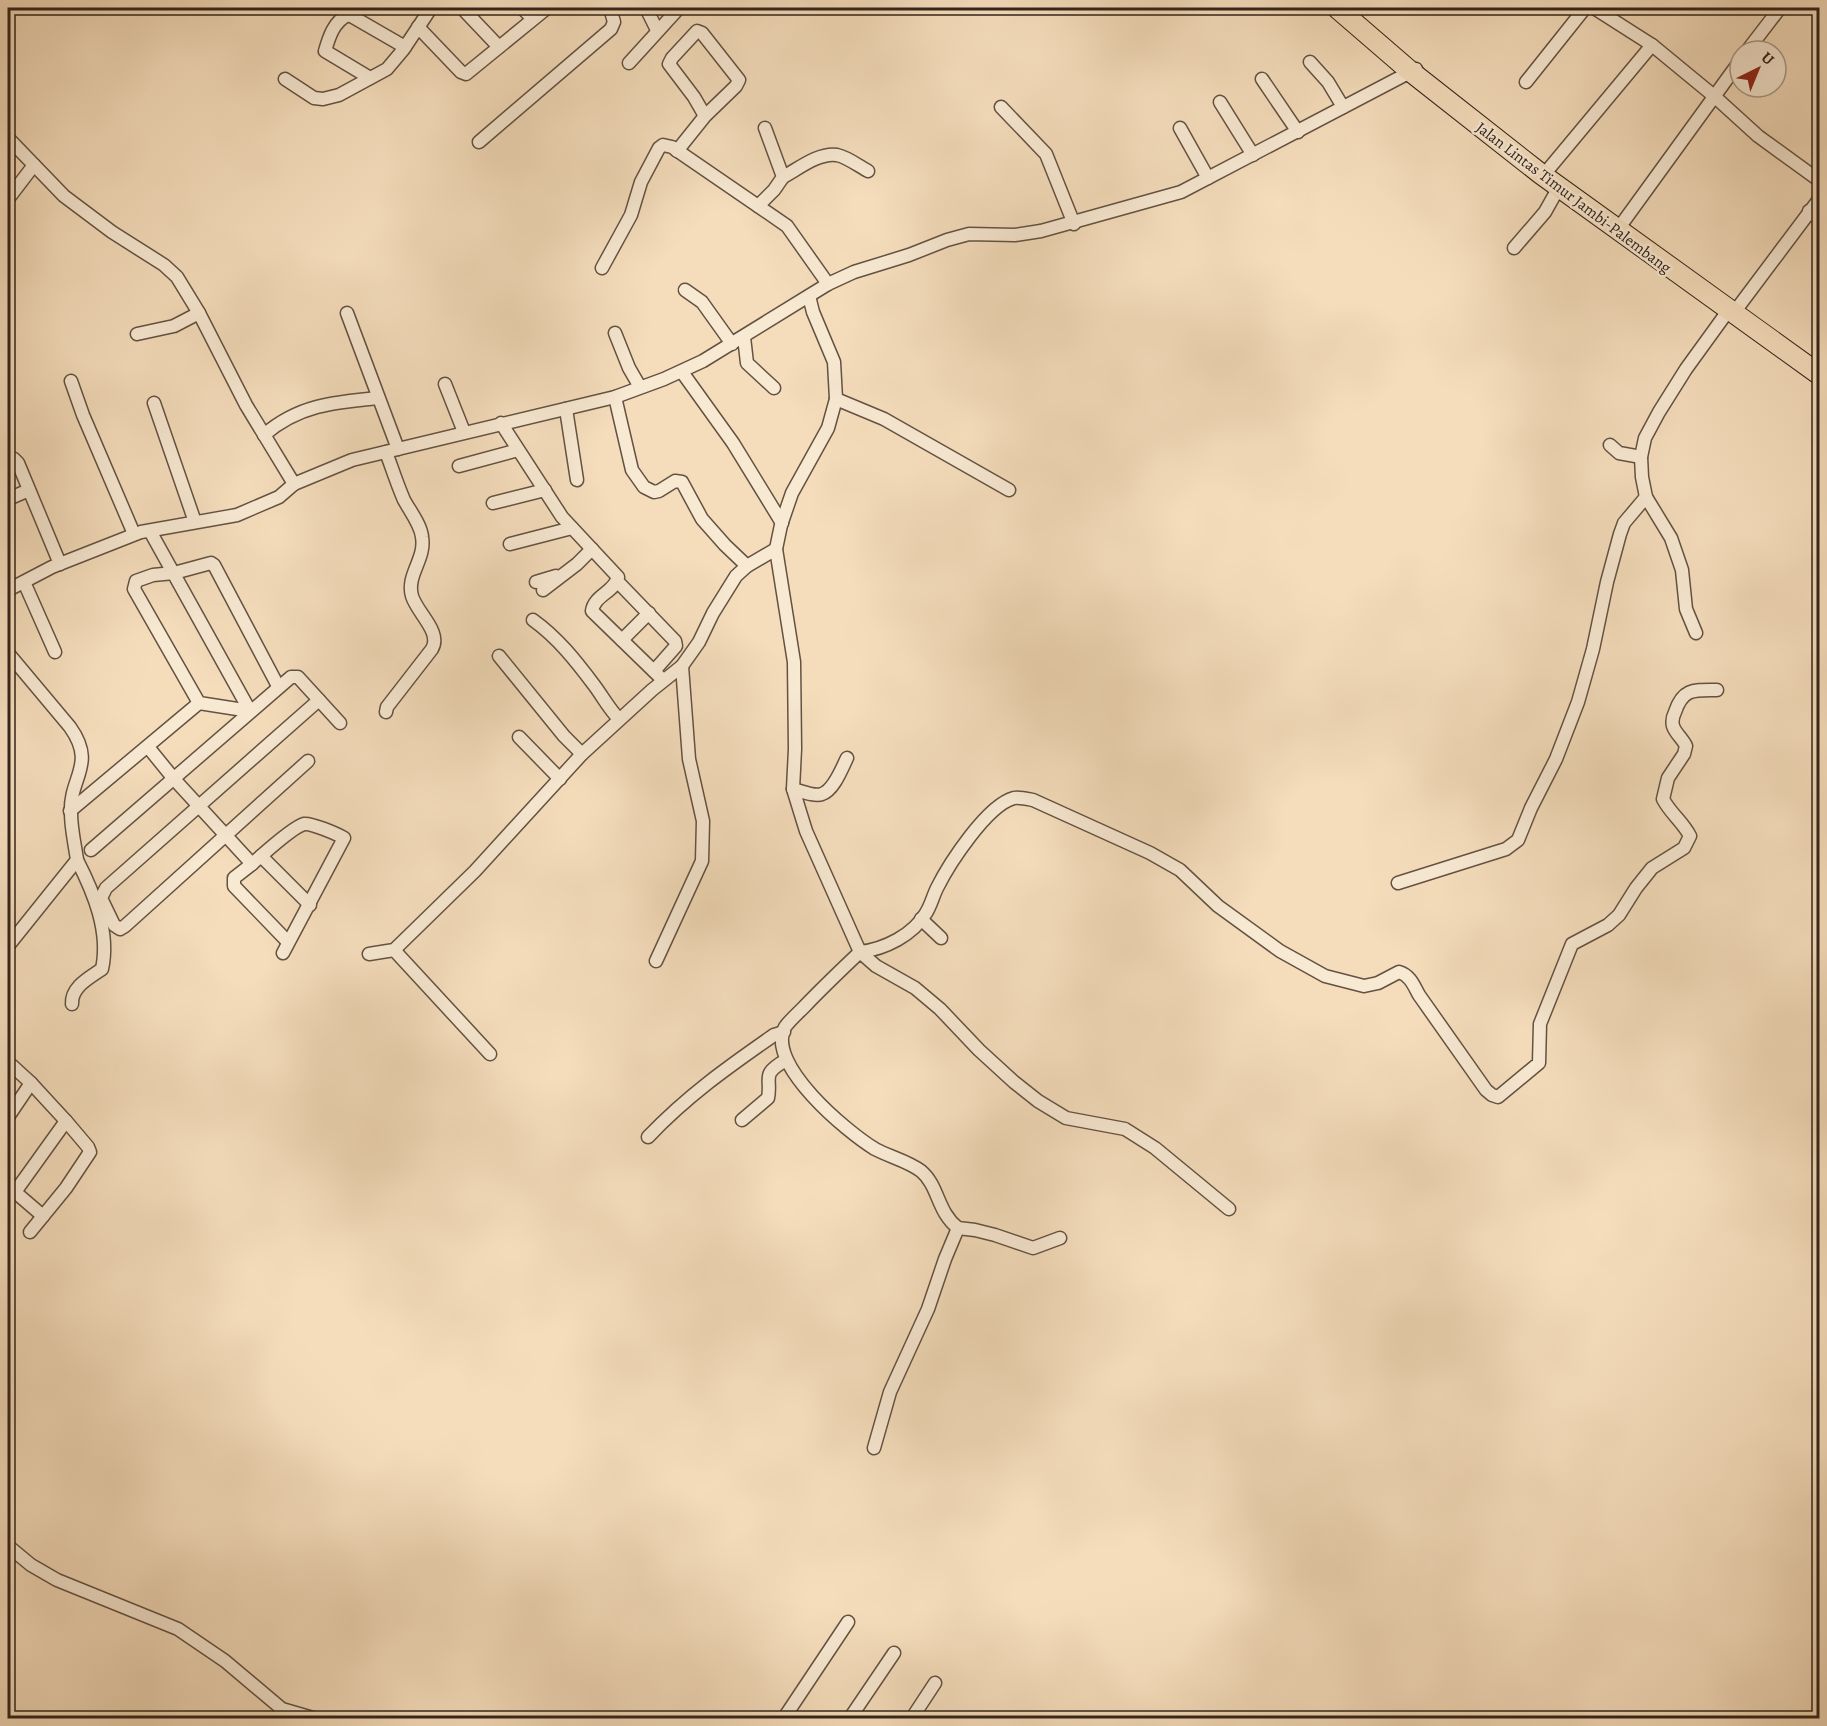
<svg xmlns="http://www.w3.org/2000/svg" width="1827" height="1726" font-family="Alegreya,serif">
  <style>
    .lines { fill: none; stroke-linecap: round; stroke-linejoin: round }
    .minor-casing { stroke: #635242; stroke-width: 15 }
    .trunk-casing { stroke: #32241a; stroke-width: 22 }
    .minor { stroke: #f8e9d3; stroke-width: 12 }
    .trunk { stroke: #f5ddbc; stroke-width: 20 }
    .labels { text-anchor: middle; stroke-width: 5; stroke-linejoin: round; paint-order: stroke }
    .street-label { font-size: 16px; fill: #32241a; stroke: #f8e9d3 }
  </style>
  <rect width="100%" height="100%" fill="#f5ddbc"/>
  <filter id="stains"><feTurbulence type="fractalNoise" baseFrequency=".00333" numOctaves="4"/><feColorMatrix values="0 0 0 0 .2 0 0 0 0 .09 0 0 0 0 .02 0 0 0 .5 -.17"/></filter>
  <radialGradient id="worn" r=".72"><stop offset=".6" stop-color="#630" stop-opacity="0"/><stop offset="1" stop-color="#630" stop-opacity=".3"/></radialGradient>
  <g class="lines">
    <g class="minor-casing">
      <g id="minor">
        <path d="M462 8 499 47"/>
        <path d="M522 8 533 19"/>
        <path d="M646 8 657 30"/>
        <path d="M418 27 461 72 466 74 547 8"/>
        <path d="M1652 45 1714 96 1758 136 1820 181"/>
        <path d="M1747 51 1780 8"/>
        <path d="M1310 62 1328 82 1343 107"/>
        <path d="M629 63 679 8"/>
        <path d="M370 78 325 51C329 37 334 21 348 15L353 17 405 47"/>
        <path d="M285 79 314 98 323 99 339 95 387 69 403 50 431 8"/>
        <path d="M1262 79 1298 132"/>
        <path d="M1526 82 1585 8"/>
        <path d="M1220 102 1253 155"/>
        <path d="M1001 107 1046 154 1074 224"/>
        <path d="M765 128 783 177 774 190 758 206 787 226 828 284"/>
        <path d="M1180 128 1208 178"/>
        <path d="M8 138 64 196 112 232 164 265 177 277 199 313 246 405 294 484"/>
        <path d="M479 142 611 29 614 22 610 8"/>
        <path d="M677 151 705 116 736 86 739 80 702 33 697 31 672 58 669 64 694 97 705 116"/>
        <path d="M1547 171 1652 45 1594 8"/>
        <path d="M783 177C798 169 819 152 837 155 847 157 859 166 868 171"/>
        <path d="M8 199 34 165"/>
        <path d="M1809 211 1820 220"/>
        <path d="M1621 225 1740 61"/>
        <path d="M1514 248 1545 212 1559 187"/>
        <path d="M602 268 631 215 641 182 659 148 663 145 672 147 758 206"/>
        <path d="M685 290 702 302 732 344"/>
        <path d="M809 296 813 312 834 362 836 399 828 428 792 493 781 525 776 549 794 662 795 749 793 789 806 831 860 952C885 949 913 935 926 913 931 905 933 896 937 888 949 864 987 805 1014 798 1019 797 1028 799 1033 800L1150 853 1180 870 1218 906 1280 951 1325 976 1364 986 1378 983 1399 972C1410 975 1414 986 1419 995L1486 1090 1492 1095 1498 1097 1539 1063 1540 1024 1572 944 1608 925 1619 915 1636 888 1652 868 1684 848 1690 836C1683 822 1670 813 1663 799L1668 778 1684 754 1686 746C1683 739 1675 733 1673 726 1672 722 1673 716 1675 712 1683 688 1694 690 1717 690"/>
        <path d="M347 313 398 449"/>
        <path d="M1733 314 1820 198"/>
        <path d="M615 333 629 368 640 387"/>
        <path d="M137 334 174 326 199 313"/>
        <path d="M744 337 747 363 774 388"/>
        <path d="M682 372 733 443 782 523"/>
        <path d="M71 381 83 415 134 534"/>
        <path d="M445 384 464 432"/>
        <path d="M615 397 632 470 644 487 654 492 659 491 675 481 682 482 702 519 725 545 747 566"/>
        <path d="M836 399 884 419 1009 490"/>
        <path d="M154 403 195 522"/>
        <path d="M566 409 577 480"/>
        <path d="M501 423 562 517 618 577C615 592 594 595 592 611L663 680"/>
        <path d="M264 435C298 405 335 402 378 398"/>
        <path d="M1610 445 1619 453 1641 457"/>
        <path d="M8 458 14 459 18 463 60 564"/>
        <path d="M459 466 518 450"/>
        <path d="M8 499 29 490"/>
        <path d="M493 503 545 490"/>
        <path d="M150 531 250 711"/>
        <path d="M510 544 572 528"/>
        <path d="M617 581 675 641 676 646 654 671"/>
        <path d="M24 582 55 652"/>
        <path d="M536 582 556 576"/>
        <path d="M8 590 52 567 141 532 237 515 279 497 294 484 352 460 615 397 664 379 703 361 828 284 854 272 909 255 947 240 969 234 1015 235 1041 231 1181 192 1416 69"/>
        <path d="M543 590 577 564 592 549"/>
        <path d="M533 620C558 638 576 661 594 685 603 697 609 709 619 719"/>
        <path d="M1696 633 1686 609 1682 570 1671 538 1646 497 1642 477 1641 457 1645 438 1659 412 1686 369 1728 311"/>
        <path d="M622 640 649 613"/>
        <path d="M8 653 70 727C97 765 69 777 71 813 71 829 75 845 77 860L8 946"/>
        <path d="M499 656 564 736 582 754"/>
        <path d="M250 711 199 703 134 589 136 581 153 575 174 573 211 563 214 565 278 686"/>
        <path d="M386 712 387 707 432 649C442 632 417 613 412 596 406 575 426 559 422 537 421 525 410 511 404 500 397 484 392 468 386 452"/>
        <path d="M519 737 560 779"/>
        <path d="M148 747 174 779 252 864 234 878V886L288 942"/>
        <path d="M308 761 125 926 120 929 114 925 101 898 106 888 319 700"/>
        <path d="M793 789C801 791 815 797 822 794 834 790 842 768 847 758"/>
        <path d="M70 811 199 703"/>
        <path d="M91 850 291 677H298L340 723"/>
        <path d="M261 856 310 905"/>
        <path d="M252 864C262 855 293 827 304 824 312 823 337 834 344 838L283 953"/>
        <path d="M1398 883 1506 849 1518 840 1531 808 1556 759 1578 702 1593 649 1607 582 1620 534 1624 523 1646 497"/>
        <path d="M921 919 941 938"/>
        <path d="M394 950 490 1054"/>
        <path d="M369 954 394 950 475 871 582 754 652 690 682 666 699 642 713 613 736 576 747 566 776 549"/>
        <path d="M656 961 702 861 703 821 689 759 682 666"/>
        <path d="M72 1004C71 987 89 978 102 969 110 932 94 893 77 860"/>
        <path d="M8 1062 31 1083 66 1121 15 1192 8 1185"/>
        <path d="M8 1117 31 1083"/>
        <path d="M742 1120 768 1098C772 1077 760 1075 786 1060"/>
        <path d="M648 1137C687 1096 728 1067 774 1035L784 1032"/>
        <path d="M15 1192 43 1216"/>
        <path d="M30 1232 66 1188 90 1152 88 1147 66 1121"/>
        <path d="M1060 1238 1033 1248 995 1235 975 1230 958 1228C937 1212 939 1186 921 1171 908 1161 890 1157 875 1149 847 1132 765 1064 785 1027 790 1020 798 1013 804 1007 822 988 841 970 860 952L876 966 915 988 940 1009 979 1050 1014 1082 1038 1101 1066 1118 1125 1129 1155 1148 1229 1209"/>
        <path d="M874 1448 890 1392 928 1309 945 1259 958 1228"/>
        <path d="M8 1546 31 1565 57 1580 178 1629 225 1661 282 1709 313 1718"/>
        <path d="M784 1718 848 1622"/>
        <path d="M850 1718 894 1653"/>
        <path d="M912 1718 935 1683"/>
      </g>
    </g>
    <g class="trunk-casing">
      <path id="trunk" d="M1337 8 1410 71 1541 174 1820 375"/>
    </g>
    <use href="#minor" class="minor"/>
    <use href="#trunk" class="trunk"/>
  </g>
  <g class="labels">
    <g class="street-label">
      <text transform="translate(1574 197) rotate(37)" y="6">Jalan Lintas Timur Jambi-Palembang</text>
    </g>
  </g>
  <rect width="1827" height="1726" fill="none" stroke="#f5ddbc" stroke-width="30"/>
  <rect x="9" y="9" width="1809" height="1708" fill="none" stroke="#32241a" stroke-width="3"/>
  <rect x="15" y="15" width="1797" height="1696" fill="none" stroke="#32241a" stroke-width="1.5"/>
  <g transform="translate(1758 69) rotate(43)"><circle r="28" fill="#f8e9d3" stroke="#a99a89" stroke-width="1.5"/>
  <path d="M0-4.5L10 22L0 15L-10 22Z" fill="#8f2418"/>
  <text y="-9" font-size="16" font-weight="bold" text-anchor="middle" fill="#32241a">U</text>
  </g>
  <rect width="100%" height="100%" filter="url(#stains)"/>
  <rect width="100%" height="100%" fill="url(#worn)"/>
</svg>
